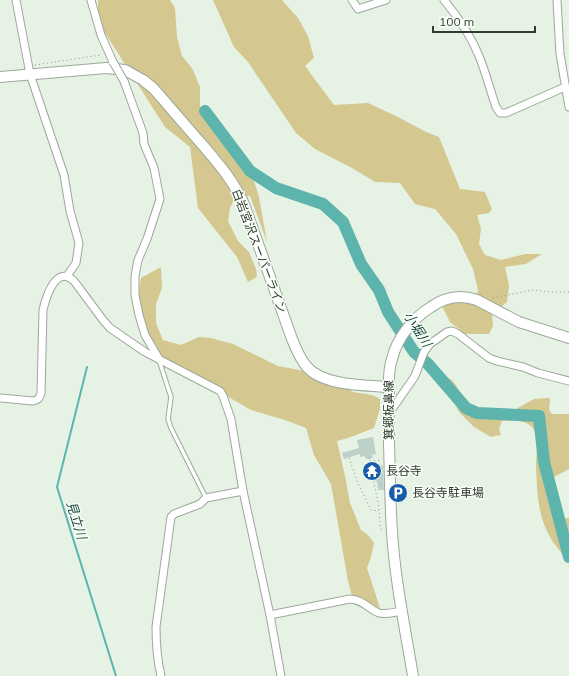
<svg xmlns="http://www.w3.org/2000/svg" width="569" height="676" font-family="Mulish,'Noto Sans JP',sans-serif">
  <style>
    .green { fill: #d4c790 }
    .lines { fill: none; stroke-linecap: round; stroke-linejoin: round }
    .stream { stroke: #5cb4ac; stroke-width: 2 }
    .river { stroke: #5cb4ac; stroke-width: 12 }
    .building { fill: #bed1c8 }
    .lane-casing { stroke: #9ca89b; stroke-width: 5.5 }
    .street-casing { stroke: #9ca89b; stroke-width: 9 }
    .secondary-casing { stroke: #9ca89b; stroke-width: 12 }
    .path { stroke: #868f85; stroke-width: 1; stroke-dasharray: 1 3; stroke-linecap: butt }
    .lane { stroke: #fff; stroke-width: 3.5 }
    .street { stroke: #fff; stroke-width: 7 }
    .secondary { stroke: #fff; stroke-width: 10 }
    .street-bridge-casing { stroke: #9ca89b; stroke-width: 9; stroke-linecap: butt }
    .street-bridge { stroke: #fff; stroke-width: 7 }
    .labels { text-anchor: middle; stroke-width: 3; stroke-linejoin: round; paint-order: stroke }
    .street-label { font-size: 12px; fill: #333832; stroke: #f7fff6 }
    .poi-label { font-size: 12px; fill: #333832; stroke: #f7fff6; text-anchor: start }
    .water-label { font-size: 13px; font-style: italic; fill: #163f3c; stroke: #f7fff6 }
  </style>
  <rect width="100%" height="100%" fill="#e6f3e4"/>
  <g class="green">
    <path d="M98 0H170L175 8 177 37 182 56 192 68 200 87V111L254 181 259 197 267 242 250 196 235 198 230 208 228 221 238 241 249 252 256 269 257 277 248 282 237 257 198 208 190 147 165 127 114 47 98 22Z"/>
    <path d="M213 0H282L298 18 308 36 314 58 305 66 334 105 368 103 398 117 426 132 439 137 460 189 485 192 492 209 489 213 477 215 481 229 479 244 485 255 501 260 525 254H542L526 264 505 267 509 286 507 302 492 314 493 326 489 334H465L450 322 442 306 459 302 474 304 478 290 473 269 456 234 435 209 415 204 400 183 375 182 352 168 315 149 296 133 248 62 234 47Z"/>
    <path d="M161 267 162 288 156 304V323L163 340 181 345 199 337 211 338 233 344 278 366 305 371 313 378 333 386 345 387 353 392 372 395 380 399V409L374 428 348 438 337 441 345 476 350 503 361 530 368 535 374 543 371 557 367 568 380 608 358 597 352 596 348 581 331 484 314 455 306 428 285 420 251 410 161 358 148 335 142 315 138 295 141 278Z"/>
    <path d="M431 370H437L453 381 467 402 477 410H509L516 409 534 399 549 398 550 400 549 410 552 414H569V469L554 477 559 519 569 518V562C562 553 554 545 549 535 537 513 537 489 536 465 536 455 539 442 535 432 530 419 513 420 502 421L499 429 501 435 491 437 474 427 459 412 455 404 432 377 430 373Z"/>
  </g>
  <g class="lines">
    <path class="stream" d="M87 367 57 487 116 676"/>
    <path class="river" d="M205 111 250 171 276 188 323 204 343 222 361 264 379 290 388 312 414 352 428 364 466 408 477 413 539 416 544 462 569 557"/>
  </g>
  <g class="building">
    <path d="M373 437 376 454 372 455 373 458 365 459V456L360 457V454L344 459 342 453 359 448 357 440Z"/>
    <path d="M383 465 384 490H378L377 481H375L374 466Z"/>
  </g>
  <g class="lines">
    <g class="lane-casing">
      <path id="lane" d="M159 360 171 397 168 419 171 428 206 498"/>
    </g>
    <g class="street-casing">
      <g id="street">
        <path d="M16 0 30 74 64 175 70 211 79 243 76 263 67 276"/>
        <path d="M91 0 101 35 113 62"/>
        <path d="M352 0 358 9 386 0"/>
        <path d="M444 0C458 17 471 36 479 56 486 73 490 90 496 107L500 113H506L565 87"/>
        <path d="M557 0 560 54 569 107"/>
        <path d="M124 81 143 133 144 144 154 168 160 199 147 239 138 260 135 276V295L139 315 145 335 159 359"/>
        <path d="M0 398 33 401C38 400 40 398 41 393L43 310C46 297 56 264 74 281L103 320 110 328 145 352 220 391 223 396 231 419 243 491 270 615 281 676"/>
        <path d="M388 415 415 376 424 352 430 344 447 332 452 331 458 334 489 358 497 361 523 367 538 373 569 381"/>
        <path d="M270 615 350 599C364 600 368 609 379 613 386 615 395 612 402 611"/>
        <path d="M161 676C157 659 156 644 156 627L171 517 174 514 200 504 206 498 243 491"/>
      </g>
    </g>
    <g class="secondary-casing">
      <g id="secondary">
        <path d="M0 77 106 68 125 70 143 80 153 88C169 106 184 124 200 142 217 162 235 182 245 207L292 339C296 349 300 359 307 367 324 386 364 385 389 387"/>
        <path d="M413 676C405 628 395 580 392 532 390 503 390 473 389 444 389 427 388 409 389 392 389 381 388 370 392 359 397 338 413 318 431 307 445 297 460 294 477 300L519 322 569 338"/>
      </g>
    </g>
    <g class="path">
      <path d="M35 65 101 55"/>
      <path d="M493 298 532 290 550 292H569"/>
      <path d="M349 458 357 481 371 510 379 511"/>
      <path d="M369 458 379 507 380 527 382 530 384 531"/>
      <path d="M370 461 381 460"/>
    </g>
    <use href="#lane" class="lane"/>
    <use href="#street" class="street"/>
    <use href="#secondary" class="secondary"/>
    <g class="street-bridge-casing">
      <path id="street-bridge" d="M113 62 124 81"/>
    </g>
    <use href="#street-bridge" class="street-bridge"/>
  </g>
  <defs>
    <g id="temple-disc" transform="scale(1)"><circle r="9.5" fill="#185cac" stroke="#f7fff6"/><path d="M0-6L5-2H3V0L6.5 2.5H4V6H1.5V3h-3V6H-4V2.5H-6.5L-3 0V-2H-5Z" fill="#fff"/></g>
    <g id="parking-disc" transform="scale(1)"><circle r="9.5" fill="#185cac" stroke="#f7fff6"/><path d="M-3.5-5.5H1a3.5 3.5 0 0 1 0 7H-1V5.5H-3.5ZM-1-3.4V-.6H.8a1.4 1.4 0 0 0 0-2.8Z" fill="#fff"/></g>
  </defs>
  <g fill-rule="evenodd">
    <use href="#temple-disc" x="372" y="471"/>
    <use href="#parking-disc" x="398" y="493"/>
  </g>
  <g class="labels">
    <g class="street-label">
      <text transform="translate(259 251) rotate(69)" y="4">白岩宮沢スーパーライン</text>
      <text transform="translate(389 410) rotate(-90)" y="4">箕郷板鼻線</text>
    </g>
    <g class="poi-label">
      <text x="386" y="475">長谷寺</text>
      <text x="412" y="497">長谷寺駐車場</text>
    </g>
    <g class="water-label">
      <text transform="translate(418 329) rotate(57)" y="5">小堀川</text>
      <text transform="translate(77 520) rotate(73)" y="5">見立川</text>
    </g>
  </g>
  <path d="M433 26v6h102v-6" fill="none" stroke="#333832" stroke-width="2"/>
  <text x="439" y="26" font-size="12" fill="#333832" stroke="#f7fff6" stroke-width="3" paint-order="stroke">100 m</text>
</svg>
